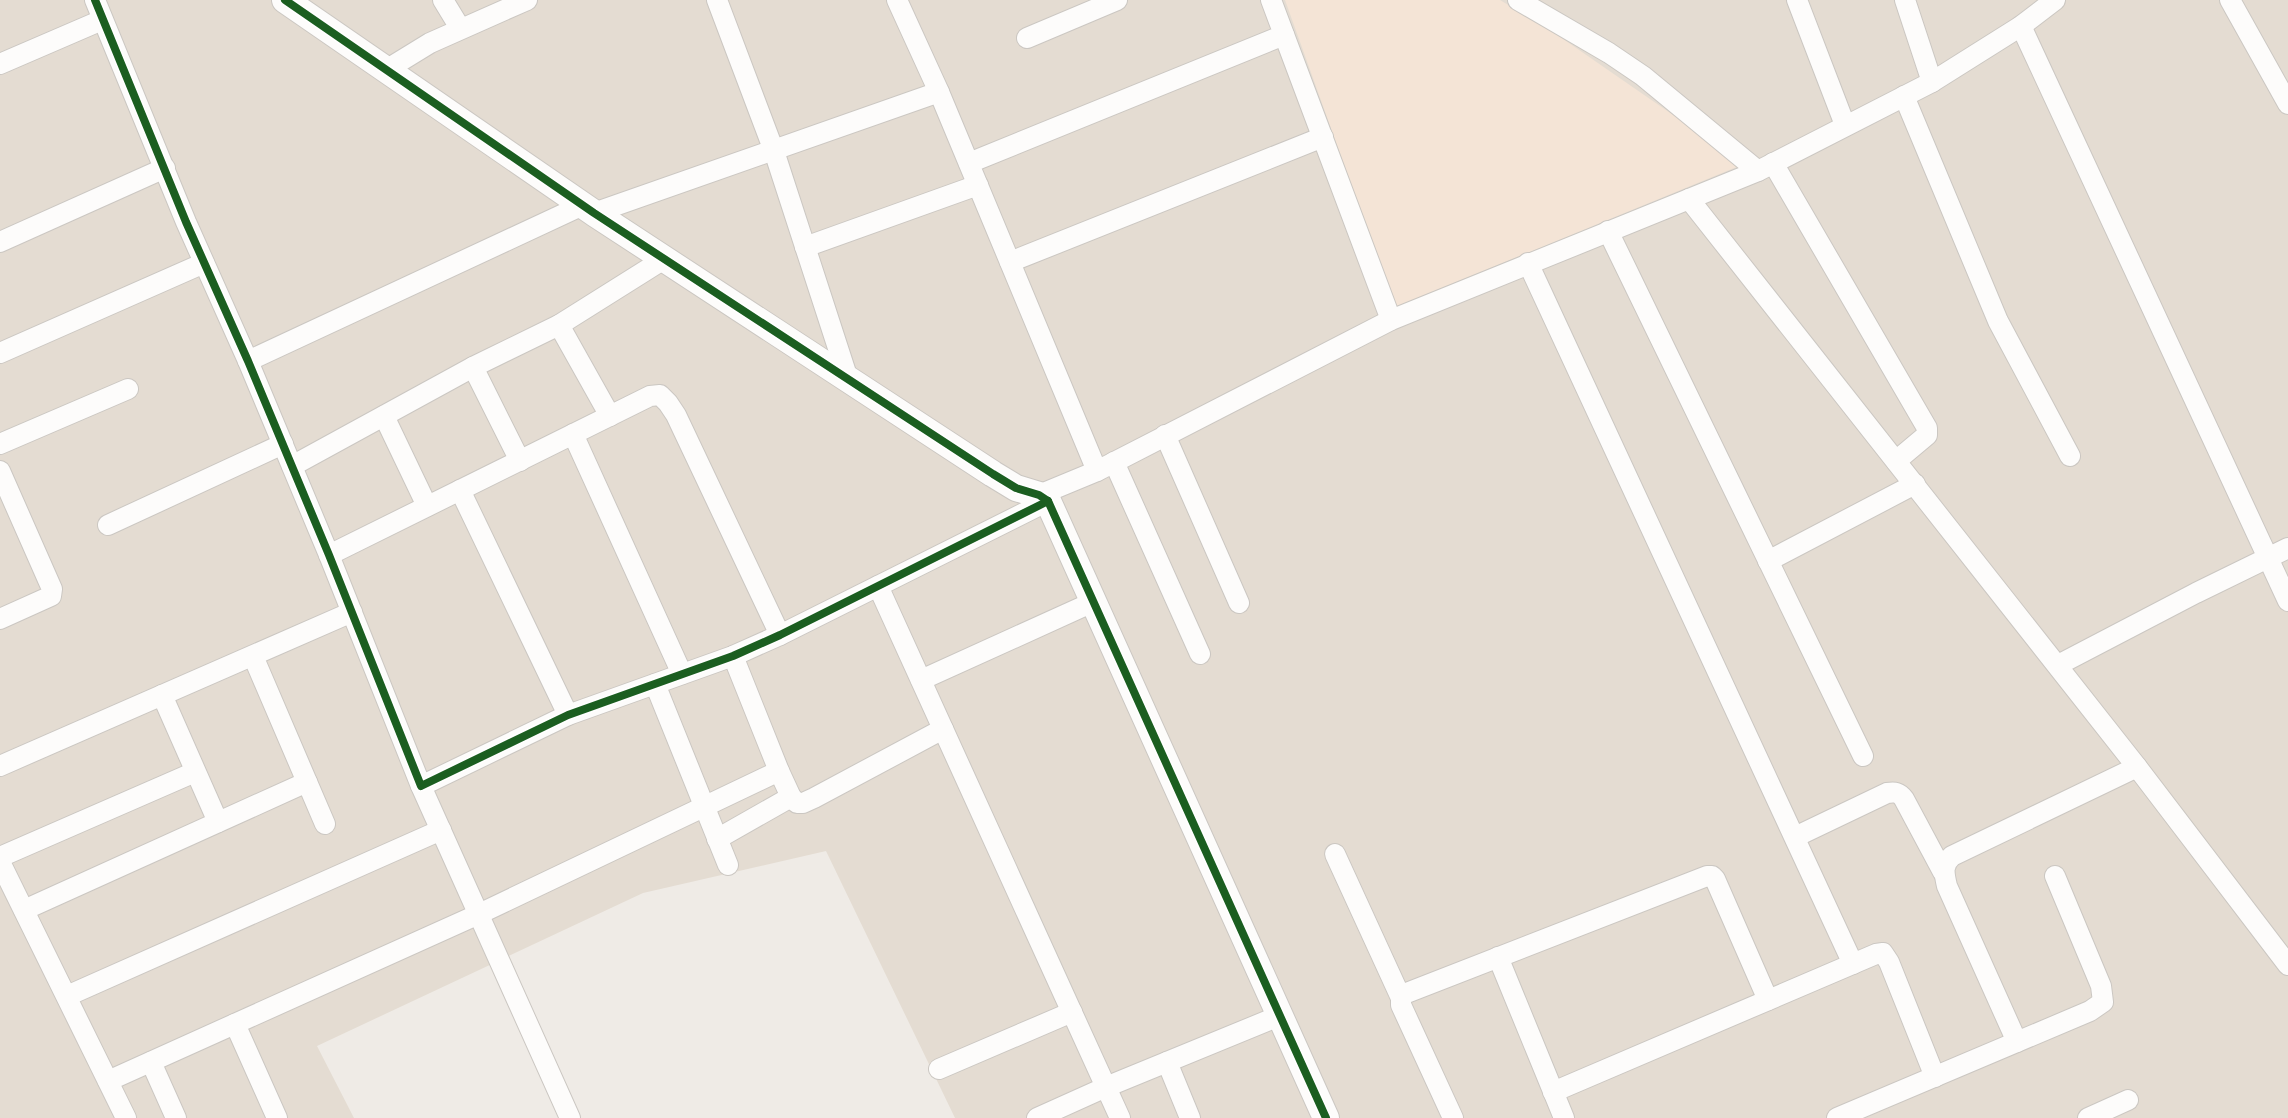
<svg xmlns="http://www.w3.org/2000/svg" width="2288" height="1118" font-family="Ubuntu,sans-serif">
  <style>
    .residential { fill: #e4dcd2 }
    .commercial { fill: #f4e4d6 }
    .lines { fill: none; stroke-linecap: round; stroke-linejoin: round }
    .minor-casing { stroke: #cbc7c2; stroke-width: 22 }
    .tertiary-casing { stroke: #cbc7c2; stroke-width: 28 }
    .minor { stroke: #fdfcfb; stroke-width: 20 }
    .tertiary { stroke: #fdfcfb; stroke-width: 26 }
    .cycleway-casing { stroke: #fff; stroke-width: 11 }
    .cycleway { stroke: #1b5e20; stroke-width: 8 }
  </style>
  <rect width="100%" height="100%" fill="#efebe6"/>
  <path class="residential" d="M0 0H2288V1118H955L826 851 643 893 317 1046 354 1118H0Z"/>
  <path class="commercial" d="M1285 0H1500L1553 32 1744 164 1395 307Z"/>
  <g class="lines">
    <g class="minor-casing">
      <g id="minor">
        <path d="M95 0 186 222 248 361 329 555 421 786 568 715 733 656 780 635 1048 501"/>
        <path d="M443 0 460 28"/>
        <path d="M717 0 774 151 849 382"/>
        <path d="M897 0 939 92 1097 471"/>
        <path d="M1271 0 1391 320"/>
        <path d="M1518 0 1609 53 1643 76 1758 171"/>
        <path d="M1797 0 1845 125"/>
        <path d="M1905 0 1932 82"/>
        <path d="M2230 0 2288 104"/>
        <path d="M2021 26 2288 601"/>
        <path d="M1027 38 1117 0"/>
        <path d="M0 64 102 20"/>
        <path d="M386 70 430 43 527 0"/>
        <path d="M1904 96 1998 321 2070 456"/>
        <path d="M969 163 1284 35"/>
        <path d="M1773 163 1927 428V435L1896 461"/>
        <path d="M1689 199 2137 767 2288 965"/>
        <path d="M594 213 939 92"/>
        <path d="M1608 231 1863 756"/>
        <path d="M0 242 165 168"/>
        <path d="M805 247 978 185"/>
        <path d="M1010 262 1323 137"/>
        <path d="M1528 263 1853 964"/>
        <path d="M559 325 610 416"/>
        <path d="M0 353 204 263"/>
        <path d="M248 361 583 205"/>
        <path d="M473 367 520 461"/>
        <path d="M384 416 427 506"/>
        <path d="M573 434 682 674"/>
        <path d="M1165 435 1239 603"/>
        <path d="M0 444 128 389"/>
        <path d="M1114 462 1200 654"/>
        <path d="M292 466 473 367 559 325 664 259"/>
        <path d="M0 471 52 589 51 596 0 619"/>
        <path d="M460 490 568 715"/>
        <path d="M1039 495 1097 471 1391 320 1758 171 1932 82 2021 26 2055 0"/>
        <path d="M108 525 283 444"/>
        <path d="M329 555 650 396 660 395 668 403 676 415 780 635"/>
        <path d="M1768 561 1915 484"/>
        <path d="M878 586 1120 1118"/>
        <path d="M253 656 325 824"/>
        <path d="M733 656 779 771 791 797 797 803H803L814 798 943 729"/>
        <path d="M2058 665 2196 593 2288 548"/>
        <path d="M921 680 1093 602"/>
        <path d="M655 684 728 865"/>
        <path d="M162 695 218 822"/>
        <path d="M0 766 352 612"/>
        <path d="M421 786 570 1118"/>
        <path d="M1795 837 1887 793C1895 792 1899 792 1904 799L1943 872"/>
        <path d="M717 839 791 797"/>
        <path d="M1335 854 1401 998"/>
        <path d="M0 857 195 772"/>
        <path d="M0 862 126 1118"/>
        <path d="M24 910 307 782"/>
        <path d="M1498 957 1564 1118"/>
        <path d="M67 996 441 830"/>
        <path d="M235 1024 277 1118"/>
        <path d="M2017 1042 1947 886C1944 873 1942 865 1952 856L2137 767"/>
        <path d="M151 1062 176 1118"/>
        <path d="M1167 1062 1190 1118"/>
        <path d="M939 1069 1072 1012"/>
        <path d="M108 1081 479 914 779 771"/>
        <path d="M1553 1092 1876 954 1883 953 1889 962 1935 1077"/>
        <path d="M1037 1118 1106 1087 1279 1016"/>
        <path d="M1453 1118 1401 1005V998L1404 994 1707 876H1712L1715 879 1768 1000"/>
        <path d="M1837 1118 2090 1011 2103 1002 2101 986 2055 876"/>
        <path d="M2088 1118 2128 1100"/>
      </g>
    </g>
    <g class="tertiary-casing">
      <path id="tertiary" d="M285 0 594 213 993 474 1016 488 1039 495 1048 501 1326 1118"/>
    </g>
    <use href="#minor" class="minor"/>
    <use href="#tertiary" class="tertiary"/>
    <g class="cycleway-casing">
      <g id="cycleway">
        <path d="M95 0 186 222 248 361 329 555 421 786 568 715 733 656 780 635 1048 501"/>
        <path d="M285 0 594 213 993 474 1016 488 1039 495 1048 501 1326 1118"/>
      </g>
    </g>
    <use href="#cycleway" class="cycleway"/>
  </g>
</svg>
